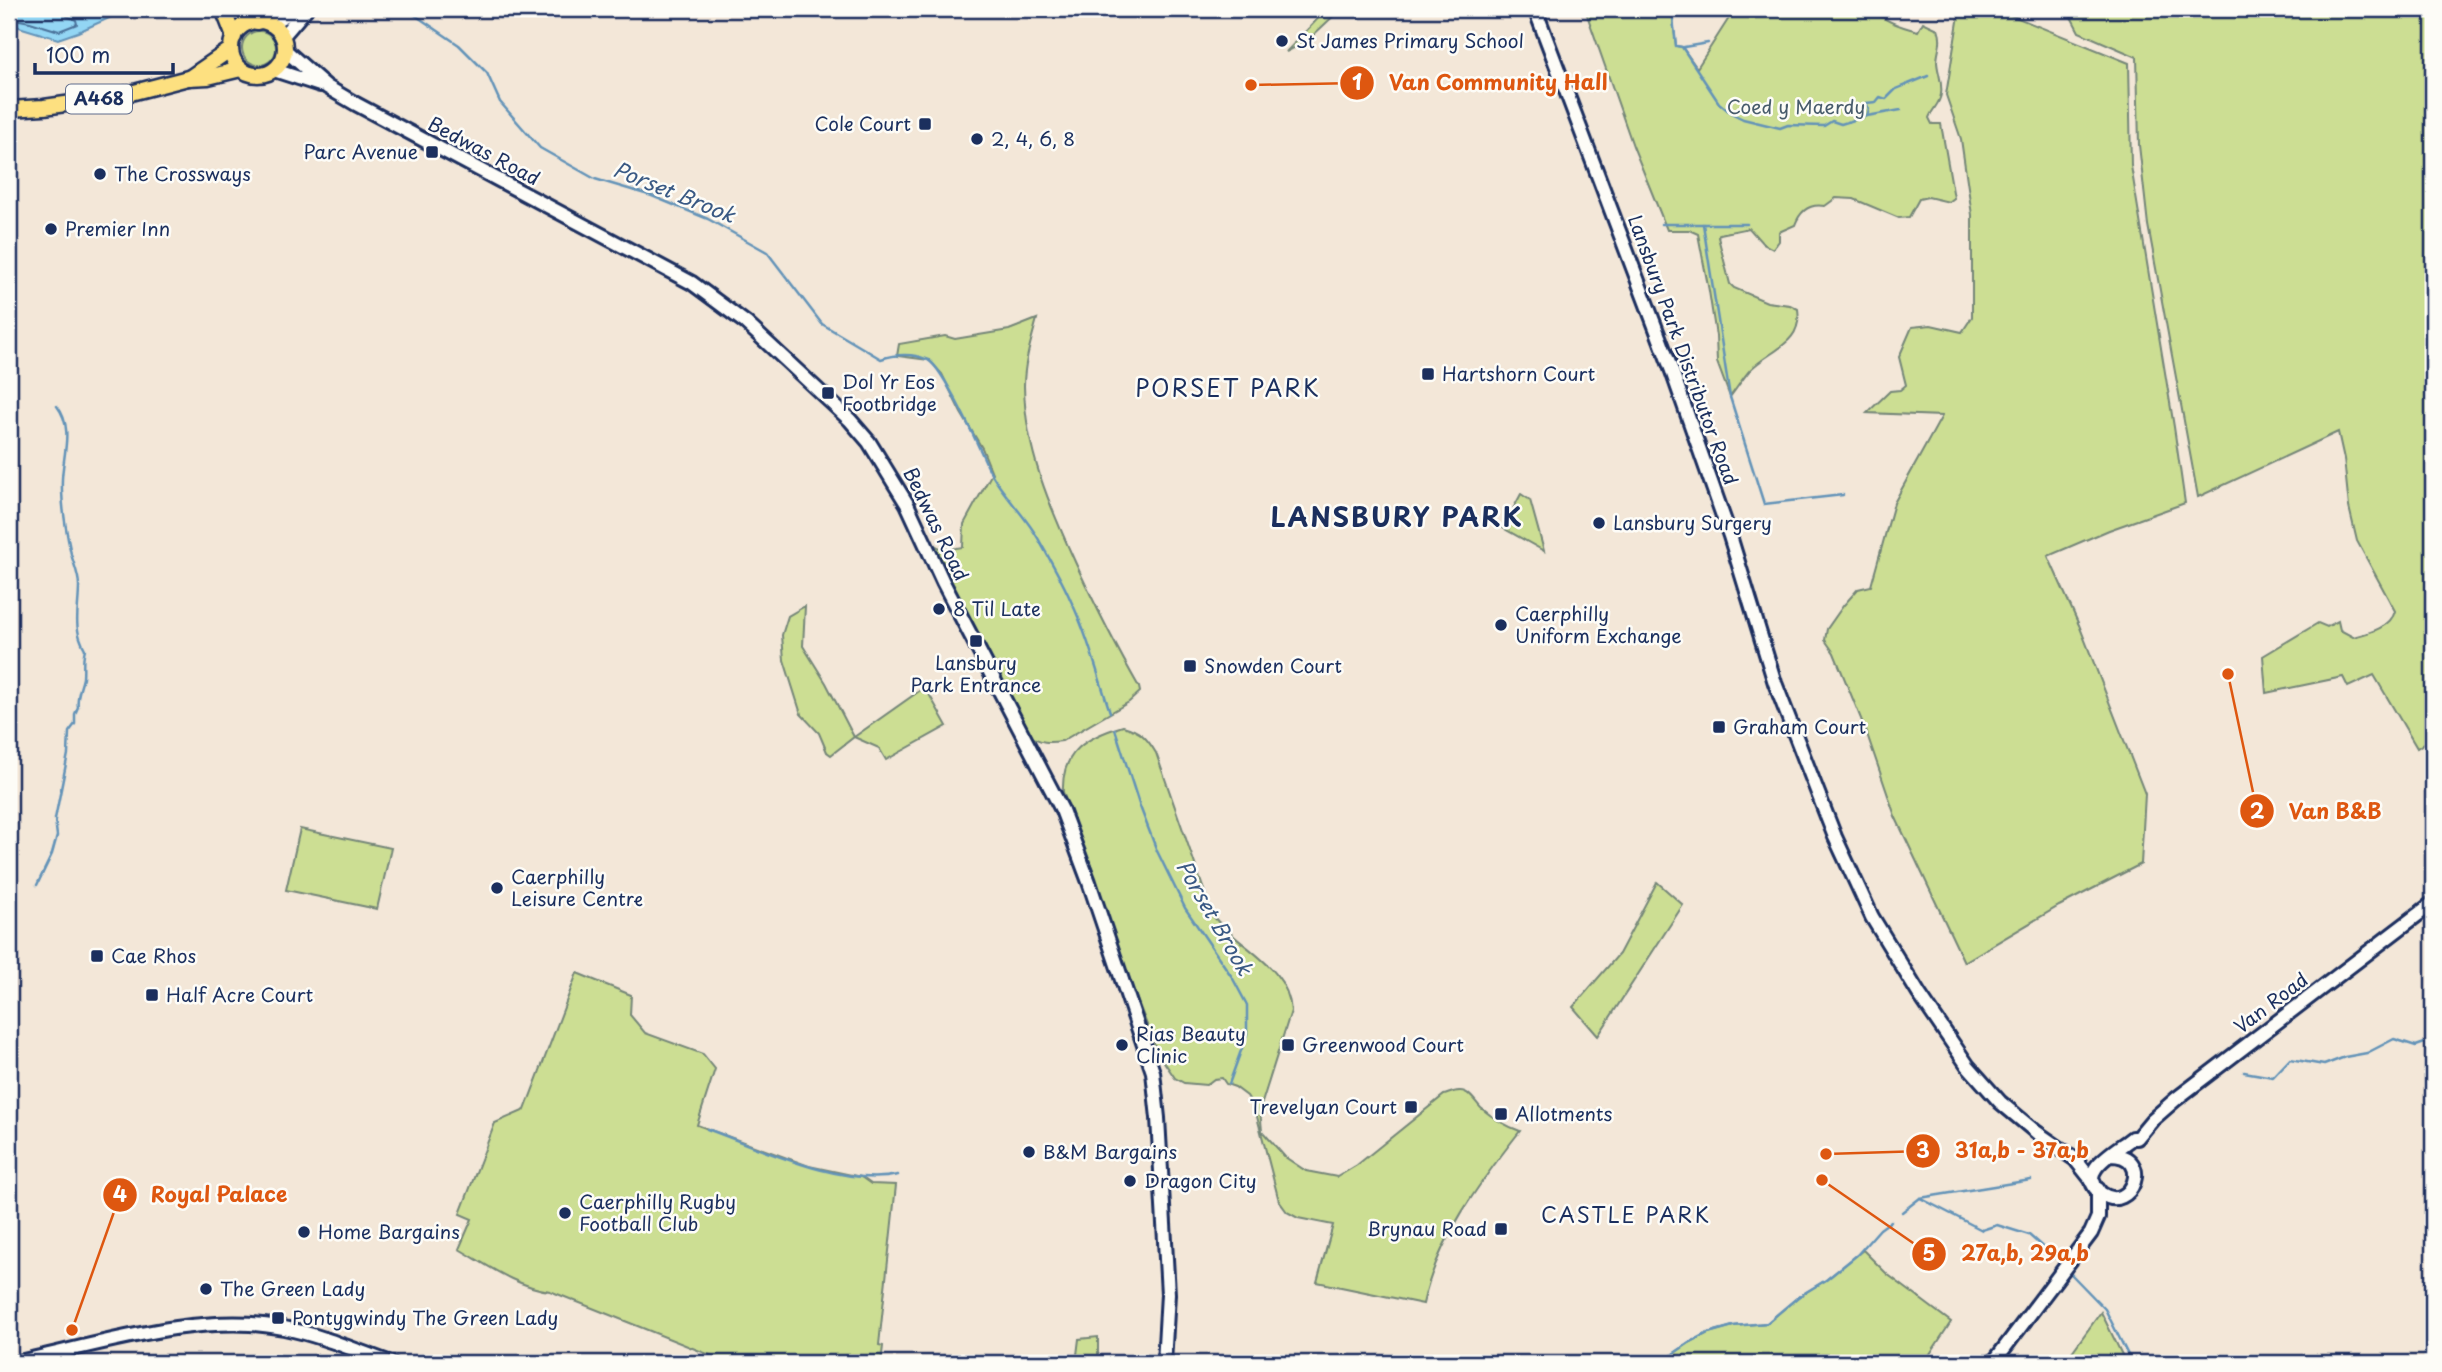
<svg xmlns="http://www.w3.org/2000/svg" width="2442" height="1372" font-family="'Playpen Sans',sans-serif">
  <style>
    .green { fill: #ccde93; stroke: #748678; stroke-width: 2 }
    .water { fill: #93d6f4; stroke: #6393b8; stroke-width: 2 }
    .lines { fill: none; stroke-linecap: round; stroke-linejoin: round }
    .shore { stroke: #4b729a; stroke-width: 2 }
    .stream { stroke: #6393b8; stroke-width: 2.5 }
    .secondary-casing { stroke: #1b2f5e; stroke-width: 18 }
    .primary-casing { stroke: #1b2f5e; stroke-width: 19 }
    .secondary { stroke: #fdfcf7; stroke-width: 12 }
    .primary { stroke: #fde080; stroke-width: 14 }
    .poi-dot { fill: #1b2f5e; stroke: #fdfcf7; stroke-width: 2.5 }
    .labels { text-anchor: middle; stroke-width: 5; stroke-linejoin: round; paint-order: stroke }
    .shield { fill: #fdfcf7; stroke: #5f6c8c; stroke-width: 2 }
    .shield-label { font-size: 18px; font-weight: bold; fill: #1b2f5e }
    .poi-label { font-size: 19px; fill: #1b2f5e; stroke: #fdfcf7; text-anchor: start }
    .park-label { font-size: 19px; fill: #475b6b; stroke: #fdfcf7 }
    .street-label { font-size: 19px; fill: #1b2f5e; stroke: #fdfcf7 }
    .water-label { font-size: 21px; font-style: italic; fill: #395984; stroke: #fdfcf7 }
    .neighbourhood-label { font-size: 21px; letter-spacing: 2px; fill: #1b2f5e; stroke: #fdfcf7 }
    .quarter-label { font-size: 23px; letter-spacing: 2px; fill: #1b2f5e; stroke: #fdfcf7 }
    .district-label { font-size: 26px; font-weight: bold; letter-spacing: 2px; fill: #1b2f5e; stroke: #fdfcf7 }
    .leader { fill: none; stroke: #de5710; stroke-width: 2.5 }
    .callout-dot { fill: #de5710; stroke: #fdfcf7; stroke-width: 2.5 }
    .mark-label { font-size: 21px; text-anchor: middle; font-weight: bold; fill: #fff }
    .callout-label { font-size: 21px; text-anchor: middle; font-weight: bold; fill: #de5710; stroke: #fdfcf7; stroke-width: 5; stroke-linejoin: round; paint-order: stroke }
  </style>
  <rect width="100%" height="100%" fill="#f3e7d8"/>
  <filter id="ink" filterUnits="userSpaceOnUse"><feTurbulence type="fractalNoise" baseFrequency=".0143" numOctaves="2"/><feDisplacementMap in="SourceGraphic" scale="14" xChannelSelector="R" yChannelSelector="G"/><feConvolveMatrix kernelMatrix="1 2 1 2 8 2 1 2 1" color-interpolation-filters="sRGB"/></filter>
  <g filter="url(#ink)">
    <g class="green">
      <path d="M1327 9H1341L1307 41 1286 52Z"/>
      <path d="M1585 9H1672L1676 46 1682 47 1697 68 1731 15 1732 9H1871C1884 21 1901 27 1918 31L1923 22 1938 29C1943 43 1938 47 1937 61 1937 72 1943 81 1941 94 1940 104 1932 109 1929 118L1932 124H1941L1954 198 1949 202 1928 197 1919 199 1909 217 1899 218 1854 199 1836 198 1825 206C1809 203 1800 211 1795 225L1779 232V241L1773 249 1763 244 1749 228 1720 234 1718 237 1730 284 1734 288 1767 302 1790 305 1798 309C1803 344 1771 349 1750 370 1743 378 1737 388 1730 397L1717 362 1716 336 1709 291 1698 234 1689 230H1667L1633 146Z"/>
      <path d="M1960 9H1991L2008 14 2129 63 2131 166 2174 427 2185 503 2109 530 2048 556 2079 625 2145 794 2141 864 2059 906 1964 962 1895 816 1866 731 1834 653 1825 640 1827 629 1843 606 1858 589 1871 586 1894 503 1942 416 1867 413 1890 391 1900 390 1906 385 1899 357 1912 327 1931 325 1962 332 1972 317V215L1961 139 1946 95Z"/>
      <path d="M2067 9H2433V737L2417 748 2374 675 2348 687 2343 677 2266 693 2263 656 2318 623 2327 627 2338 621 2340 630 2353 637C2368 633 2391 628 2395 611L2357 541 2349 507 2344 459 2338 432 2198 497 2148 225 2139 145 2137 57 2079 32Z"/>
      <circle cx="259" cy="48" r="17"/>
      <path d="M1037 319C1031 341 1024 363 1024 386 1025 450 1050 507 1076 564 1095 605 1116 647 1139 687L1140 692 1129 702 1062 741C1049 743 1040 743 1029 735L964 611 938 559 934 545 944 550 963 547 964 524 992 473 982 448 961 413 942 374 929 360 897 356 899 344 945 336 955 339 1009 330Z"/>
      <path d="M1521 494 1530 500 1544 551 1503 528Z"/>
      <path d="M805 606 803 646 826 683 854 737 925 687 947 726 886 760 879 748 854 737 831 755 827 752 819 733 801 714 784 660 782 635 788 616Z"/>
      <path d="M1123 726C1141 731 1147 738 1156 753L1213 916C1239 948 1288 965 1291 1011L1260 1109 1262 1131 1285 1157 1306 1171 1337 1177 1357 1165 1444 1095C1451 1093 1458 1089 1465 1092 1472 1095 1476 1103 1481 1108 1493 1118 1506 1126 1520 1131 1480 1182 1437 1240 1423 1304L1317 1282 1333 1225 1298 1218 1287 1212 1279 1201 1255 1109 1247 1096 1235 1087 1226 1084 1222 1078 1214 1079 1206 1085 1184 1083 1175 1078 1158 1053 1118 951 1063 792C1061 751 1087 737 1123 726Z"/>
      <path d="M300 829 391 848 377 909 286 890Z"/>
      <path d="M1657 882 1683 905 1598 1036 1573 1007 1619 954Z"/>
      <path d="M577 973 631 995 630 1015 645 1033 703 1054 715 1069 697 1125 809 1166 861 1177 871 1184 896 1185 879 1345 883 1346 881 1363H730L550 1291C517 1287 487 1265 459 1249L472 1219 460 1214 495 1123 525 1110Z"/>
      <path d="M1863 1250 1887 1274 1951 1322 1924 1363H1667L1673 1354 1689 1343 1708 1333 1733 1326 1767 1323 1798 1297 1826 1280Z"/>
      <path d="M2101 1312 2126 1363H2064Z"/>
      <path d="M1098 1337V1363H1076L1079 1339Z"/>
    </g>
    <path class="water" d="M9 9H47L76 12 83 9H129L78 32 58 39 9 24Z"/>
    <g class="lines">
      <path class="shore" d="M9 18 30 22 59 31 77 24 76 20 67 16 65 9"/>
      <g class="stream">
        <path d="M406 9 459 45 487 73 500 102 540 148 595 179 652 196 708 219 767 252 822 324 881 359C895 354 914 353 928 360 943 367 979 447 987 465 999 492 1025 514 1039 540 1050 560 1062 580 1071 601 1088 636 1098 676 1110 712"/>
        <path d="M1672 9 1676 46 1682 47 1719 103 1731 113 1743 119 1780 128 1788 125 1824 126 1832 121 1841 124 1867 116 1869 109 1866 103 1876 102 1880 97 1886 99 1896 89 1928 76"/>
        <path d="M1684 47 1708 43"/>
        <path d="M1867 116 1901 110"/>
        <path d="M1661 224H1747"/>
        <path d="M1703 224 1730 397 1764 504 1843 495"/>
        <path d="M1115 729 1139 804 1157 851 1185 908 1232 977 1247 1005V1034L1229 1084"/>
        <path d="M37 885 52 854 57 836 55 819 68 754 69 732 75 724V714L78 707C76 696 81 688 83 678 84 668 82 659 85 649 72 626 79 611 79 586 79 575 74 565 71 554 66 531 61 503 62 479 63 454 74 428 57 406"/>
        <path d="M2244 1072 2273 1077 2290 1059 2324 1065 2345 1057 2367 1053 2394 1039 2416 1046 2433 1040"/>
        <path d="M707 1129C760 1148 841 1188 898 1175"/>
        <path d="M1920 1198 1982 1230 1997 1225 2029 1235 2055 1258"/>
        <path d="M1902 1212 1920 1198 2031 1180"/>
        <path d="M2071 1274 2105 1309 2132 1363"/>
        <path d="M1667 1363 1673 1354 1689 1343 1708 1333 1733 1326 1767 1323 1798 1297 1826 1280 1857 1255 1880 1229 1891 1221"/>
      </g>
      <g class="secondary-casing">
        <g id="secondary">
          <path d="M1535 9 1672 371 1730 536 1775 683 1835 837 1872 917 1919 994 1968 1066 2000 1102 2036 1132 2075 1159 2094 1183"/>
          <path d="M269 24 297 9"/>
          <path d="M282 37 306 9"/>
          <path d="M285 50 327 87 356 104 692 283 746 323 850 420 869 442 907 504 943 582 1062 810 1089 882 1153 1072 1158 1118 1168 1294 1164 1363"/>
          <path d="M274 70 320 85"/>
          <path d="M2111 1155C2154 1155 2132 1214 2102 1194 2071 1173 2119 1149 2132 1138H2137L2152 1120 2176 1099 2433 903"/>
          <path d="M14 1363C97 1345 200 1311 284 1328 320 1335 357 1351 391 1363"/>
          <path d="M1993 1363 2091 1233 2098 1217V1189"/>
        </g>
      </g>
      <g class="primary-casing">
        <g id="primary">
          <path d="M223 9 234 37"/>
          <path d="M236 9 257 22"/>
          <circle cx="258" cy="48" r="27"/>
          <path d="M189 78 231 49"/>
          <path d="M9 109 44 107 115 97 188 78 208 77 241 69"/>
        </g>
      </g>
      <use href="#secondary" class="secondary"/>
      <use href="#primary" class="primary"/>
    </g>
  </g>
  <g class="poi-dot">
    <circle cx="1282" cy="41" r="7"/>
    <rect x="918" y="117" width="14" height="14" rx="3.5"/>
    <circle cx="977" cy="139" r="7"/>
    <rect x="425" y="145" width="14" height="14" rx="3.5"/>
    <circle cx="100" cy="174" r="7"/>
    <circle cx="51" cy="229" r="7"/>
    <rect x="1421" y="367" width="14" height="14" rx="3.5"/>
    <rect x="821" y="386" width="14" height="14" rx="3.5"/>
    <circle cx="1599" cy="523" r="7"/>
    <circle cx="939" cy="609" r="7"/>
    <circle cx="1501" cy="625" r="7"/>
    <rect x="969" y="634" width="14" height="14" rx="3.5"/>
    <rect x="1183" y="659" width="14" height="14" rx="3.5"/>
    <rect x="1712" y="720" width="14" height="14" rx="3.5"/>
    <circle cx="497" cy="888" r="7"/>
    <rect x="90" y="949" width="14" height="14" rx="3.5"/>
    <rect x="145" y="988" width="14" height="14" rx="3.5"/>
    <circle cx="1122" cy="1045" r="7"/>
    <rect x="1281" y="1038" width="14" height="14" rx="3.5"/>
    <rect x="1404" y="1100" width="14" height="14" rx="3.5"/>
    <rect x="1494" y="1107" width="14" height="14" rx="3.5"/>
    <circle cx="1029" cy="1152" r="7"/>
    <circle cx="1130" cy="1181" r="7"/>
    <circle cx="565" cy="1213" r="7"/>
    <rect x="1494" y="1222" width="14" height="14" rx="3.5"/>
    <circle cx="304" cy="1232" r="7"/>
    <circle cx="206" cy="1289" r="7"/>
    <rect x="271" y="1311" width="14" height="14" rx="3.5"/>
  </g>
  <g class="labels">
    <rect class="shield" x="66" y="84.5" width="66" height="29" rx="5"/>
    <g class="shield-label">
      <text x="99" y="105">A468</text>
    </g>
    <g class="poi-label">
      <text x="1296" y="48">St James Primary School</text>
      <text x="911" y="131" text-anchor="end">Cole Court</text>
      <text x="991" y="146">2, 4, 6, 8</text>
      <text x="418" y="159" text-anchor="end">Parc Avenue</text>
      <text x="114" y="181">The Crossways</text>
      <text x="65" y="236">Premier Inn</text>
      <text x="1442" y="381">Hartshorn Court</text>
      <text x="842" y="389">Dol Yr Eos<tspan x="842" dy="22">Footbridge</tspan></text>
      <text x="1613" y="530">Lansbury Surgery</text>
      <text x="953" y="616">8 Til Late</text>
      <text x="1515" y="621">Caerphilly<tspan x="1515" dy="22">Uniform Exchange</tspan></text>
      <text x="976" y="670" text-anchor="middle">Lansbury<tspan x="976" dy="22">Park Entrance</tspan></text>
      <text x="1204" y="673">Snowden Court</text>
      <text x="1733" y="734">Graham Court</text>
      <text x="511" y="884">Caerphilly<tspan x="511" dy="22">Leisure Centre</tspan></text>
      <text x="111" y="963">Cae Rhos</text>
      <text x="166" y="1002">Half Acre Court</text>
      <text x="1136" y="1041">Rias Beauty<tspan x="1136" dy="22">Clinic</tspan></text>
      <text x="1302" y="1052">Greenwood Court</text>
      <text x="1397" y="1114" text-anchor="end">Trevelyan Court</text>
      <text x="1515" y="1121">Allotments</text>
      <text x="1043" y="1159">B&amp;M Bargains</text>
      <text x="1144" y="1188">Dragon City</text>
      <text x="579" y="1209">Caerphilly Rugby<tspan x="579" dy="22">Football Club</tspan></text>
      <text x="1487" y="1236" text-anchor="end">Brynau Road</text>
      <text x="318" y="1239">Home Bargains</text>
      <text x="220" y="1296">The Green Lady</text>
      <text x="292" y="1325">Pontygwindy The Green Lady</text>
    </g>
    <g class="park-label">
      <text x="1796" y="114">Coed y Maerdy</text>
    </g>
    <g class="street-label">
      <text transform="translate(484 151) rotate(28)" y="7">Bedwas Road</text>
      <text transform="translate(1683 350) rotate(70)" y="7">Lansbury Park Distributor Road</text>
      <text transform="translate(936 524) rotate(64)" y="7">Bedwas Road</text>
      <text transform="translate(2271 1003) rotate(-37)" y="7">Van Road</text>
    </g>
    <g class="water-label">
      <text transform="translate(674 193) rotate(22)" y="7">Porset Brook</text>
      <text transform="translate(1214 918) rotate(60)" y="7">Porset Brook</text>
    </g>
    <g class="neighbourhood-label">
      <text x="1626" y="1223">CASTLE PARK</text>
    </g>
    <g class="quarter-label">
      <text x="1228" y="397">PORSET PARK</text>
    </g>
    <g class="district-label">
      <text x="1397" y="527">LANSBURY PARK</text>
    </g>
  </g>
  <path class="leader" d="M1251 85L1357 83M2228 674L2257 811M1826 1154L1923 1151M72 1330L120 1195M1822 1180L1929 1254"/>
  <g class="callout-dot">
    <circle cx="1251" cy="85" r="7"/>
    <circle cx="2228" cy="674" r="7"/>
    <circle cx="1826" cy="1154" r="7"/>
    <circle cx="72" cy="1330" r="7"/>
    <circle cx="1822" cy="1180" r="7"/>
    <circle cx="1357" cy="83" r="18"/>
    <circle cx="2257" cy="811" r="18"/>
    <circle cx="1923" cy="1151" r="18"/>
    <circle cx="120" cy="1195" r="18"/>
    <circle cx="1929" cy="1254" r="18"/>
  </g>
  <g class="mark-label">
    <text x="1357" y="90">1</text>
    <text x="2257" y="819">2</text>
    <text x="1923" y="1158">3</text>
    <text x="120" y="1202">4</text>
    <text x="1929" y="1261">5</text>
  </g>
  <g class="callout-label">
    <text x="1498" y="90">Van Community Hall</text>
    <text x="2335" y="819">Van B&amp;B</text>
    <text x="2022" y="1158">31a,b - 37a,b</text>
    <text x="219" y="1202">Royal Palace</text>
    <text x="2025" y="1261">27a,b, 29a,b</text>
  </g>
  <rect width="2442" height="1372" fill="none" stroke="#fdfcf7" stroke-width="35"/>
  <rect x="18" y="18" width="2407" height="1337" fill="none" stroke="#1b2f5e" stroke-width="2.5" filter="url(#ink)"/>
  <path d="M35 63v10h138v-10" fill="none" stroke="#1b2f5e" stroke-width="3.5"/>
  <text x="46" y="63" font-size="21" fill="#1b2f5e" stroke="#fdfcf7" stroke-width="5" paint-order="stroke">100 m</text>
</svg>
